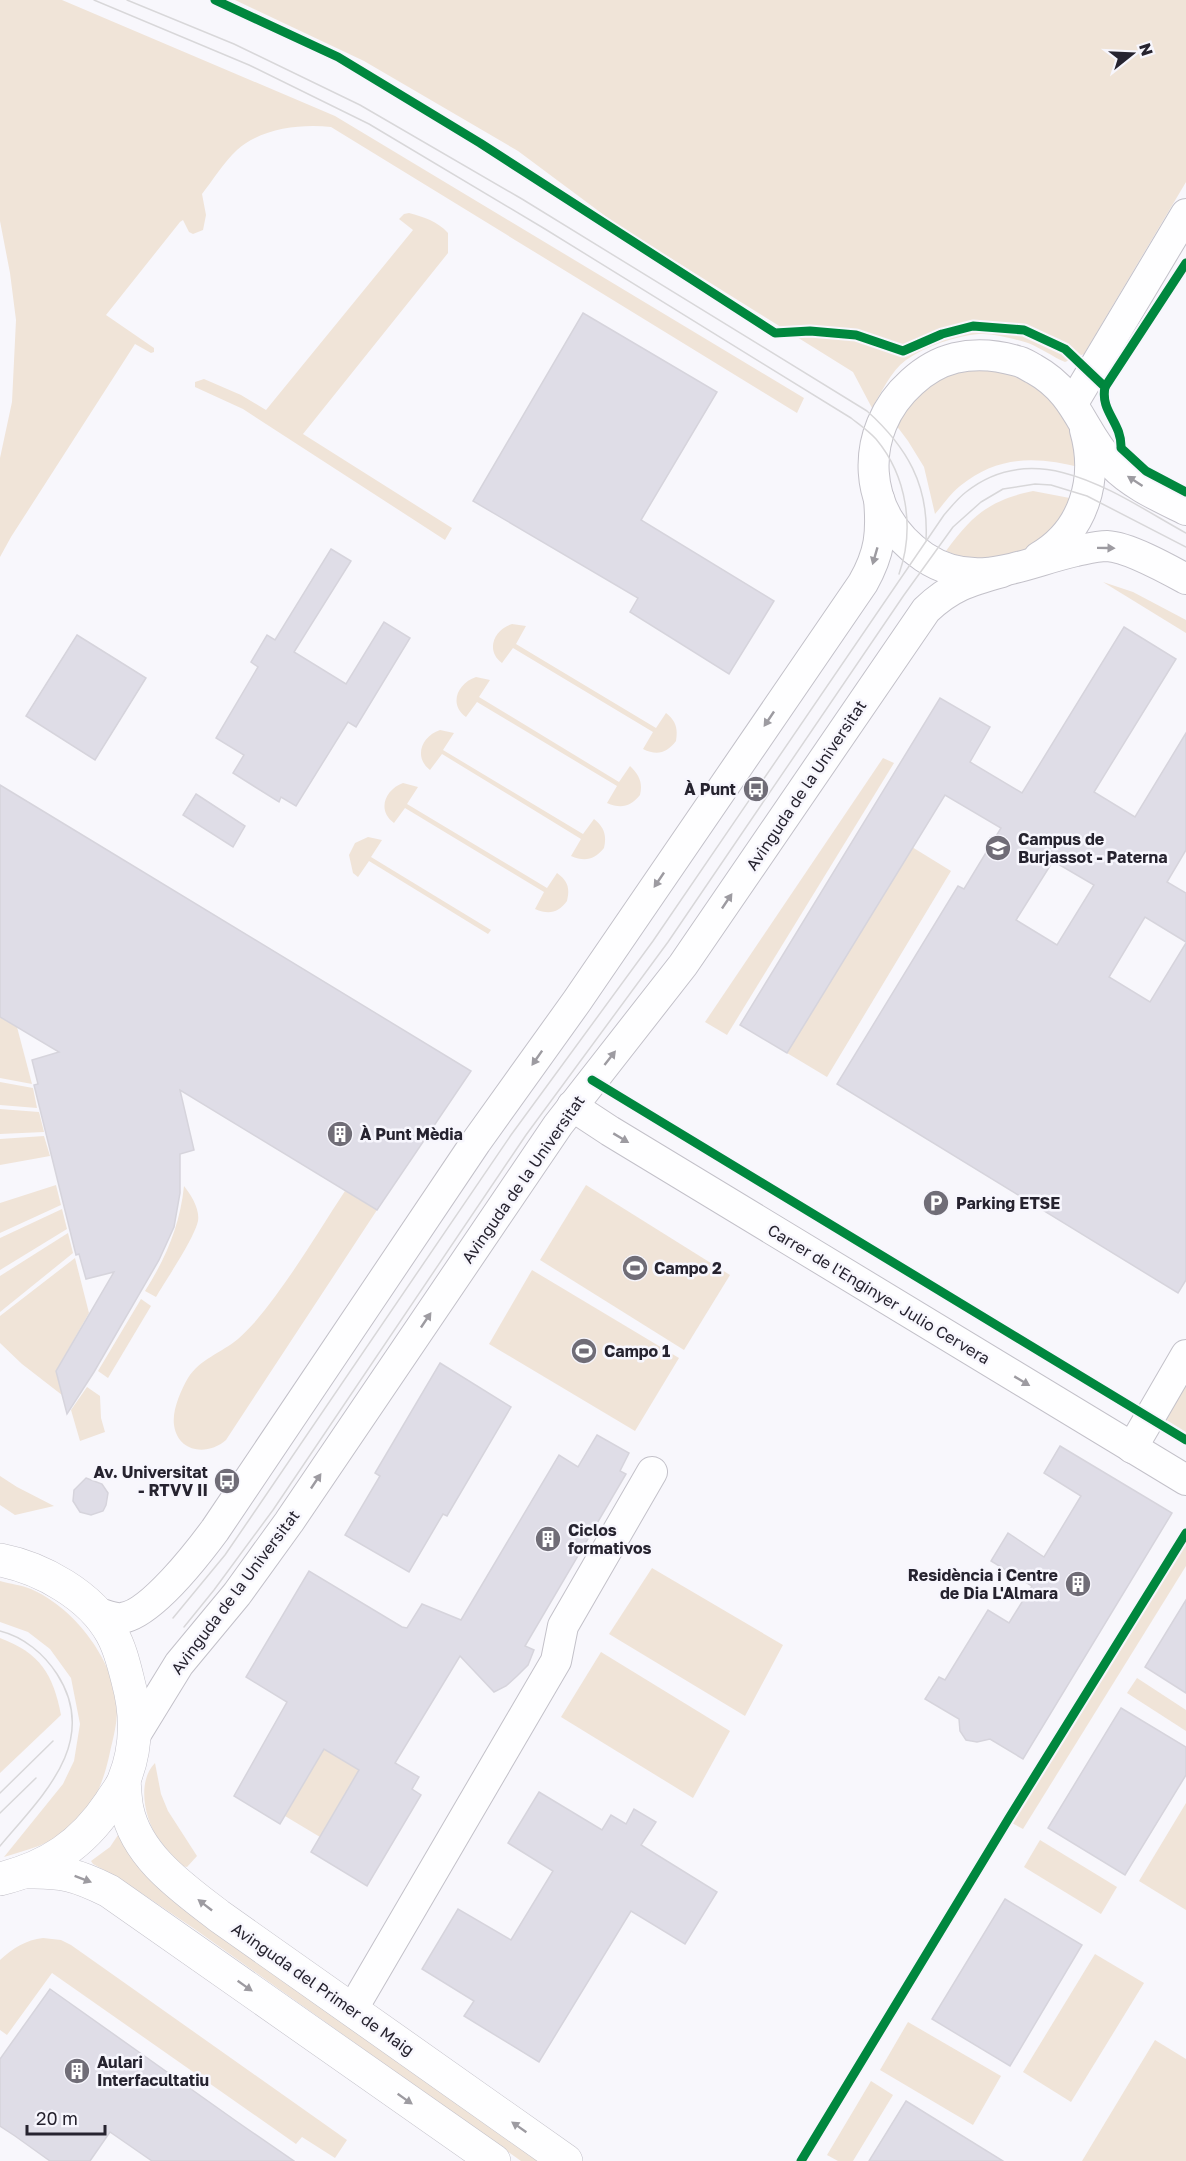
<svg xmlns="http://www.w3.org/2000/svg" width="1186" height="2161" font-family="'Golos Text',sans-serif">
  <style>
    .green { fill: #f0e4d8 }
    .building { fill: #dfdde7; stroke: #d6d4dc; stroke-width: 1.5; fill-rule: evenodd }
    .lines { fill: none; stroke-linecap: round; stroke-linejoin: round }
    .minor-casing { stroke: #c3c1c9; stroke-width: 32 }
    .major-casing { stroke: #c3c1c9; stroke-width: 34 }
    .minor { stroke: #fefeff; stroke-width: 30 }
    .major { stroke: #fefeff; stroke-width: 33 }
    .tram { stroke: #d8d7d9; stroke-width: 1.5 }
    .cycleway-casing { stroke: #f7f6fd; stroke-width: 13 }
    .cycleway { stroke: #00873e; stroke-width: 9 }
    .oneway { fill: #9d9ba1 }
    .labels { text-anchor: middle; stroke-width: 5; stroke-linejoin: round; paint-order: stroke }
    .street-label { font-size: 16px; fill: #26232f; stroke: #f7f6fd }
    .poi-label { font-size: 16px; font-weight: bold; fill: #26232f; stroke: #f7f6fd; text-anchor: start }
  </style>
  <rect width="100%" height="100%" fill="#f8f7fc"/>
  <g class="green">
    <path d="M0 0H62L335 116 804 398 797 413 331 127C300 124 262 128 237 150 224 162 213 180 202 194L206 215 203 230 193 234 189 232 183 220 180 222 106 315 154 348V352L151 353 135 344 11 537 0 557V458L12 402 16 320 10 273 0 221Z"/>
    <path d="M235 0H1186V182L1084 354 1065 362C1053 357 1041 348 1028 343 1014 339 994 333 979 334 955 336 926 346 906 360 890 372 882 392 872 408L853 372 616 224 518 151 364 61Z"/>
    <path d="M409 213C424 217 437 221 448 233V253L303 434 452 528 445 540 243 409 195 387V382L204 379 241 395 266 410 413 230 399 219 404 214Z"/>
    <path d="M987 367 1028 377 1067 413 1082 468C1037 456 998 455 960 486 950 494 943 505 935 514L924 467 908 441 896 425C919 388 943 370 987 367Z"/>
    <path d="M1033 491 1075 499 1068 516 1038 545 1017 554 981 560 961 557 946 551C972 515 990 500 1033 491Z"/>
    <path d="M1103 582 1133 592 1186 620V633Z"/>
    <path d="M512 624 526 626 516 644 656 728 666 713C676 721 678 728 676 741 667 753 657 756 643 749L653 732 513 648 502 663C485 651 494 629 512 624Z"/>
    <path d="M476 677 490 680 479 697 619 782 630 766C639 775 643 782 640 795 630 807 621 809 607 803L617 786 477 702 466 717C448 704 458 683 476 677Z"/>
    <path d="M440 730 454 733 443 750 583 834 594 819C604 827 607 835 604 848 594 860 585 862 571 856L581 839 442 754 430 770C413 757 422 736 440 730Z"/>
    <path d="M883 758 894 763 727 1035 705 1022Z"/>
    <path d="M403 783 418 787 407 804 547 888 557 873C568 881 570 888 567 901 558 913 549 915 535 909L544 892 405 808 394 823C376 810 386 789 403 783Z"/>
    <path d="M368 837 382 840 371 857 491 930 488 934 369 861 358 877 353 873 349 855 355 843Z"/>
    <path d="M912 847 951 871 827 1077 787 1053Z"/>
    <path d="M0 1017 17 1027 32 1084 0 1078Z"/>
    <path d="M0 1082 33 1088 37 1108 0 1105Z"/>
    <path d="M0 1109 39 1112 44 1132 0 1134Z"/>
    <path d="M44 1136 50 1156 0 1165V1139Z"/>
    <path d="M56 1185 61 1205 0 1233V1203Z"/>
    <path d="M586 1185 730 1275 684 1350 540 1260Z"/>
    <path d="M184 1186C191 1195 200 1209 198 1221 194 1239 166 1280 156 1297L145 1291C166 1258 180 1225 184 1186Z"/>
    <path d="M345 1191 377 1210 226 1440C208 1456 178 1453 174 1425 172 1410 181 1390 188 1378 200 1359 221 1353 238 1339 244 1334 249 1328 254 1323 289 1282 316 1235 345 1191Z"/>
    <path d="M62 1209 67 1229 0 1270V1238Z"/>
    <path d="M68 1233 73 1253 0 1312V1276Z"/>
    <path d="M75 1258 89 1313 56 1371 62 1395 22 1364 0 1343V1316Z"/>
    <path d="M532 1270 679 1358 635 1431 489 1344Z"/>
    <path d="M141 1299 151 1306 108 1378 98 1371Z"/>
    <path d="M1186 1374V1432L1160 1416Z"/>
    <path d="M87 1387 100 1396 101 1418 105 1432 80 1441 71 1410Z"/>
    <path d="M0 1476 17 1487 54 1506 15 1515 0 1505Z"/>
    <path d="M1186 1542V1566L1023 1829 1012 1823Z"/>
    <path d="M652 1568 783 1645 745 1716 609 1634Z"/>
    <path d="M0 1581C10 1584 22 1585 31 1589 75 1608 117 1663 117 1711 117 1724 113 1739 110 1752 104 1781 94 1807 71 1828 52 1844 26 1850 4 1857L63 1784 74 1761 80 1724 71 1678 50 1649 28 1632 0 1622Z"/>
    <path d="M0 1638C40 1653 53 1674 61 1715L0 1773Z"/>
    <path d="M601 1652 730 1731 693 1798 561 1717Z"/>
    <path d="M1137 1678 1186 1710V1731L1127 1693Z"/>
    <path d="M324 1749 359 1770 320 1837 285 1816Z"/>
    <path d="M155 1763 161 1794 168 1811 197 1856 187 1867 182 1866C174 1857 165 1848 158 1838 144 1818 137 1781 155 1763Z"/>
    <path d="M1186 1803V1910L1139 1881Z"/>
    <path d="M118 1835 540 2161H521L196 1930 122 1880 93 1864 91 1861 110 1847Z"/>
    <path d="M1040 1840 1117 1887 1101 1914 1024 1867Z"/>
    <path d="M43 1938 61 1940 71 1945 347 2140 335 2158 302 2137 296 2144 52 1973 7 2035 0 2030V1960C13 1948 26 1940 43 1938Z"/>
    <path d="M1095 1954 1144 1983 1071 2102 1023 2072Z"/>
    <path d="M908 2022 1001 2076 973 2125 880 2070Z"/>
    <path d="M1155 2040 1186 2059V2161H1082Z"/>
    <path d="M871 2081 893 2095 853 2161H838L827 2155Z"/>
  </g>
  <g class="building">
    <path d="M583 313 717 392 641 520 774 601 729 674 630 612 638 598 473 501Z"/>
    <path d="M331 549 351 561 294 652 346 684 384 622 410 638 356 727 348 722 296 806 281 797 279 802 233 773 244 755 216 738 258 667 251 662 267 635 275 640Z"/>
    <path d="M1124 627 1176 659 1094 792 1135 817 1186 733V850L1167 882 1186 893V942L1145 917 1109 977 1150 1002 1186 943V1280L1178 1293 837 1084 958 886 964 889 1001 828 945 795 787 1053 740 1025 940 698 990 727 970 762 1022 793ZM1053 861 1094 885 1057 945 1016 920Z"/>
    <path d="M77 635 146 678 95 760 26 716Z"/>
    <path d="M0 785 471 1071 377 1210 180 1090 194 1150 180 1154V1193L174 1227 159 1260 94 1372 67 1414 56 1371 114 1272 86 1279 79 1254 76 1255 34 1085 38 1084 32 1060 59 1052 0 1017Z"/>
    <path d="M196 794 245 826 233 847 183 815Z"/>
    <path d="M440 1363 511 1407 447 1516 443 1514 409 1572 345 1535 380 1476 375 1473Z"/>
    <path d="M597 1435 629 1453 620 1471 626 1474 525 1646 534 1650 528 1665 517 1676 506 1686 494 1692 460 1656 395 1763 419 1777 412 1789 421 1795 367 1886 311 1852 359 1770 324 1749 280 1824 234 1796 287 1702 246 1677 309 1571 402 1627 407 1628 422 1604 461 1620 559 1455 578 1467Z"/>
    <path d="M1060 1446 1172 1513 1023 1759 990 1739 977 1742 966 1740 960 1731 959 1719 925 1699 939 1677 945 1680 988 1610 1009 1623 1032 1586 991 1561 1008 1533 1044 1557 1081 1496 1044 1473Z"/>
    <path d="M86 1478 102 1484 108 1493 106 1505 103 1511 91 1515 80 1512 73 1501 74 1490Z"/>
    <path d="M1186 1600V1693L1145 1667Z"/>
    <path d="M1121 1708 1186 1747V1775L1125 1875 1048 1828Z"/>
    <path d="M539 1792 602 1830 611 1815 626 1824 634 1809 656 1822 641 1845 717 1892 685 1944 631 1911 539 2062 464 2016 474 2001 422 1969 458 1909 511 1940 553 1871 508 1843Z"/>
    <path d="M1005 1899 1082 1945 1010 2066 932 2019Z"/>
    <path d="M50 1989 236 2121 294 2161H152L110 2132 90 2161H50L15 2136 0 2126V2059Z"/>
    <path d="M906 2101 1003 2161H869Z"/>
  </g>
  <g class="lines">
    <g class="minor-casing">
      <g id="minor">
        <path d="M1073 403 1186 214"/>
        <path d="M1186 510C1162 498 1132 485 1113 465 1081 432 1079 394 1034 369 1028 366 1023 362 1017 361 997 355 976 353 955 358 939 362 924 371 912 382 857 431 861 515 924 557 975 591 1023 563 1076 551 1086 549 1097 546 1107 546 1128 547 1166 568 1186 579"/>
        <path d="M1039 557C1084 531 1099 479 1085 430"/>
        <path d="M572 1106 610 1131 1186 1480"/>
        <path d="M1132 1448 1186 1355"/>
        <path d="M95 1612C104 1614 114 1619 122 1618 151 1614 198 1553 215 1530L476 1142 577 1001 863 583C880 553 882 533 879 499"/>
        <path d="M136 1734 179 1664 237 1594 289 1522 558 1125 683 965 926 610C951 586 970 581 1002 572"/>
        <path d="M352 2010 556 1661 563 1626 652 1472"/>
      </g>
    </g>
    <g class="major-casing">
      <g id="major">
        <path d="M0 1560C41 1568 91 1595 112 1634 120 1648 124 1665 128 1681 137 1714 137 1748 124 1780 121 1788 114 1796 110 1803 82 1845 48 1867 0 1879"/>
        <path d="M124 1781C125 1790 125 1800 127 1809 137 1857 183 1888 219 1916L566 2161"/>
        <path d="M26 1872C62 1871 77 1875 109 1891L494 2161"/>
      </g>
    </g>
    <use href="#minor" class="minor"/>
    <use href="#major" class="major"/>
    <g class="tram">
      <path d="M94 0 249 65 369 124 545 229 851 418C860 425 869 431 876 439 907 476 915 529 899 574"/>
      <path d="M127 0 234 44 360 105 522 199 867 411C907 447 929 485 926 540"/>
      <path d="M173 1618 225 1555 251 1517 511 1135 653 941 944 515C951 507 958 498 966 492 1039 434 1120 497 1186 533"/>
      <path d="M184 1627 214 1590 273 1510 526 1135 668 942 904 595 953 527 981 502 1003 489 1035 484 1051 485 1087 496 1186 547"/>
      <path d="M0 1631C24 1637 44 1654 57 1674 101 1742 41 1797 0 1846"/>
      <path d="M0 1793 53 1741"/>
      <path d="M0 1813 36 1778"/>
    </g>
    <g class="cycleway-casing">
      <g id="cycleway">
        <path d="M215 0 338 57 480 143 775 333 810 331 856 335 903 351 942 334 973 326 1024 330 1065 349 1105 387C1100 412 1122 422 1121 448L1146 471 1186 492"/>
        <path d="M1105 387 1186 263"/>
        <path d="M592 1080 1186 1440"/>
        <path d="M801 2161 1009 1818 1186 1533"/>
      </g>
    </g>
    <use href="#cycleway" class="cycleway"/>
  </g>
  <defs><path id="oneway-solid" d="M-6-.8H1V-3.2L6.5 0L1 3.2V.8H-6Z" transform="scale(1.5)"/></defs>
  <g class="oneway">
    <use href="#oneway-solid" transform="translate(1135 481) rotate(-147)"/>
    <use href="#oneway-solid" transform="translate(1106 548) rotate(1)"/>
    <use href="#oneway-solid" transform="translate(875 556) rotate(106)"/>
    <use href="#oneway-solid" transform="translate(769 719) rotate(124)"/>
    <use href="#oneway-solid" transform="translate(659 880) rotate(124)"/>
    <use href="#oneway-solid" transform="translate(727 901) rotate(-56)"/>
    <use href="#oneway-solid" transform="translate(537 1058) rotate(125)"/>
    <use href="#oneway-solid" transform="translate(610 1058) rotate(-52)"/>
    <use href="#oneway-solid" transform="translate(621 1138) rotate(31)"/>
    <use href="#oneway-solid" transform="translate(426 1320) rotate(-56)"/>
    <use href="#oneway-solid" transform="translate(1022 1381) rotate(31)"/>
    <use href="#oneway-solid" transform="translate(316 1481) rotate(-56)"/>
    <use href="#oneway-solid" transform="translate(83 1879) rotate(21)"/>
    <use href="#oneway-solid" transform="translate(205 1905) rotate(-142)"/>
    <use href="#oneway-solid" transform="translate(245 1986) rotate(35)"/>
    <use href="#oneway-solid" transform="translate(405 2099) rotate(35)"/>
    <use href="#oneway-solid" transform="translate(519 2127) rotate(-145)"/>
  </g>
  <defs>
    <g id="bus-disc" transform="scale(1.35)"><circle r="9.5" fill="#706d77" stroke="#f7f6fd"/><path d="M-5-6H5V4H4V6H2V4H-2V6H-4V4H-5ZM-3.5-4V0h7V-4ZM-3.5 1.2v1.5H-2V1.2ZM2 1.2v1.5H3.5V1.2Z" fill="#fff"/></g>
    <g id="university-disc" transform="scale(1.35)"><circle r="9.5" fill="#706d77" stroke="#f7f6fd"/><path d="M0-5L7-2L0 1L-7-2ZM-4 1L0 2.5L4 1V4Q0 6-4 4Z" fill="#fff"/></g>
    <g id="building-disc" transform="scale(1.35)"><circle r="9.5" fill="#706d77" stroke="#f7f6fd"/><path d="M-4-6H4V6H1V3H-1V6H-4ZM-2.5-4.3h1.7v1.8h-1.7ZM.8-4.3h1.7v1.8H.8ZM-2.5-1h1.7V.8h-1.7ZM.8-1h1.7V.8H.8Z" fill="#fff"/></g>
    <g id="parking-disc" transform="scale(1.35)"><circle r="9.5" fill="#706d77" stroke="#f7f6fd"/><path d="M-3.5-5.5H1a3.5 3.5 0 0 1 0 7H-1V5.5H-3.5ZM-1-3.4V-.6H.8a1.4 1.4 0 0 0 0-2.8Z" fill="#fff"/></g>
    <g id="stadium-disc" transform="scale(1.35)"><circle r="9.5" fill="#706d77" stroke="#f7f6fd"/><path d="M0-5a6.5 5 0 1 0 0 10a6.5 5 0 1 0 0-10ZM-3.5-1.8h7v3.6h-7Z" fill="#fff"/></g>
  </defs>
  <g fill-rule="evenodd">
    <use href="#bus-disc" x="756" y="789"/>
    <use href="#university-disc" x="998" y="848"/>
    <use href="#building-disc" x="340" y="1134"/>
    <use href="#parking-disc" x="936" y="1203"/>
    <use href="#stadium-disc" x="635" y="1268"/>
    <use href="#stadium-disc" x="584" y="1351"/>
    <use href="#bus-disc" x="227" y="1481"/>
    <use href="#building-disc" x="548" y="1539"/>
    <use href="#building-disc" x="1078" y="1584"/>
    <use href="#building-disc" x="77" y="2071"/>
  </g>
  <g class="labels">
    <g class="street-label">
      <text transform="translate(806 785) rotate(-56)" y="6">Avinguda de la Universitat</text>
      <text transform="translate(523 1179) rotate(-55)" y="6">Avinguda de la Universitat</text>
      <text transform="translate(879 1294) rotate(31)" y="6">Carrer de l'Enginyer Julio Cervera</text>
      <text transform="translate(235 1592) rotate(-53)" y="6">Avinguda de la Universitat</text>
      <text transform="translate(323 1989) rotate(35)" y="6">Avinguda del Primer de Maig</text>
    </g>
    <g class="poi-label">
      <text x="736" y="795" text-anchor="end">À Punt</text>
      <text x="1018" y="845">Campus de<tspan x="1018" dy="18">Burjassot - Paterna</tspan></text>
      <text x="360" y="1140">À Punt Mèdia</text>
      <text x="956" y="1209">Parking ETSE</text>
      <text x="654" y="1274">Campo 2</text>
      <text x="604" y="1357">Campo 1</text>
      <text x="208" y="1478" text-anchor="end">Av. Universitat<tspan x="208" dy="18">- RTVV II</tspan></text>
      <text x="568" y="1536">Ciclos<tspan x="568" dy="18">formativos</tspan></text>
      <text x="1058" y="1581" text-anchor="end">Residència i Centre<tspan x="1058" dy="18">de Dia L'Almara</tspan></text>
      <text x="97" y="2068">Aulari<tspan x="97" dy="18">Interfacultatiu</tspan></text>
    </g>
  </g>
  <g transform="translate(1132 54) rotate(72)" stroke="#f7f6fd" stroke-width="4.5" paint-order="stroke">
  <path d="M0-4.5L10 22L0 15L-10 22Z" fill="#26232f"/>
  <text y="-9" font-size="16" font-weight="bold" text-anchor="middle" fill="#26232f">N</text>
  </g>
  <path d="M27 2125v9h78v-9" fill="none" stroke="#26232f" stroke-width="3"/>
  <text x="36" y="2125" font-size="18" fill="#26232f" stroke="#f7f6fd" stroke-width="4.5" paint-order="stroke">20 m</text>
</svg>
